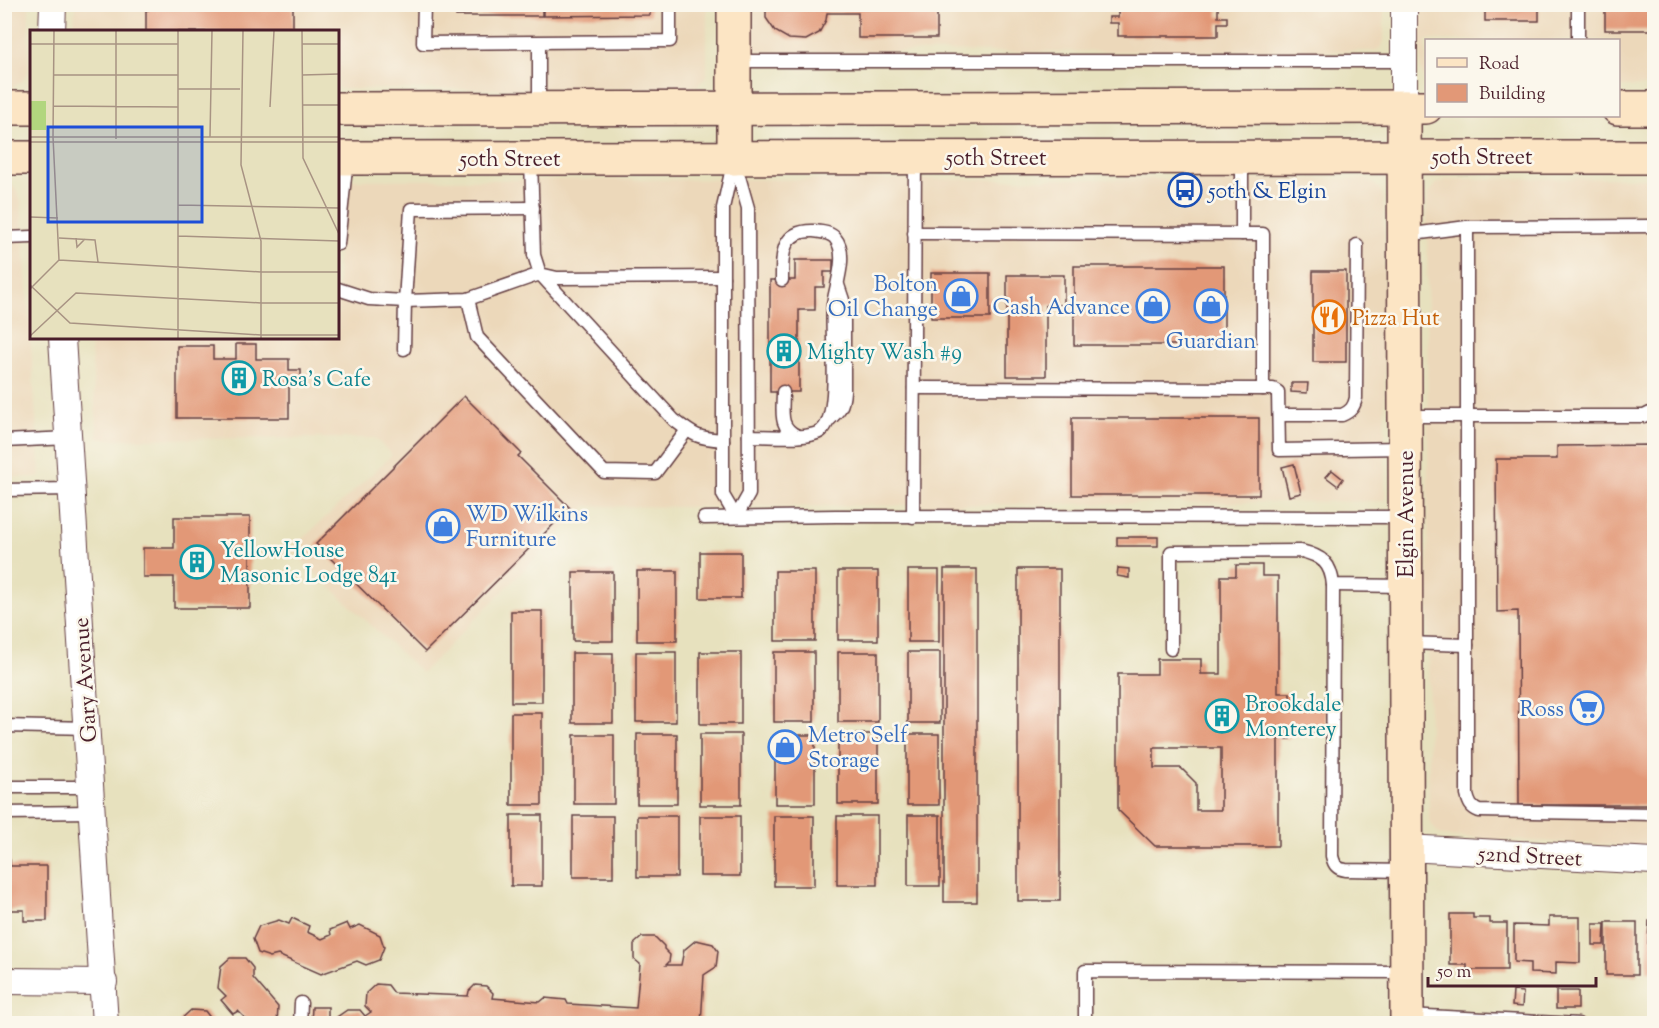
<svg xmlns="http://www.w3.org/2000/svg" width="1659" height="1028" font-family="'Sorts Mill Goudy',serif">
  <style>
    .built { fill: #ecd8ba }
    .building { fill: #e29877; fill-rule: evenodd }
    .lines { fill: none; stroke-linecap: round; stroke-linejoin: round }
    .lane-casing { stroke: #623c41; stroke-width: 15 }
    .street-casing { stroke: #623c41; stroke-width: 28 }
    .secondary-casing { stroke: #623c41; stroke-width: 36 }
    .lane { stroke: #fff; stroke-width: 12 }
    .street { stroke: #fff; stroke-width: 26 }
    .secondary { stroke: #fce5c4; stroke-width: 33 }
    .labels { text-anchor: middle; stroke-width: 5; stroke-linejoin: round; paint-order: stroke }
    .street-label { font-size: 22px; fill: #4a1f2b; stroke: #fbf7ec }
    .transit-label { font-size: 22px; fill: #164399; stroke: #fbf7ec; text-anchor: start }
    .shop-label { font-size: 22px; fill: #366cbe; stroke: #fbf7ec; text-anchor: end }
    .food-label { font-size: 22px; fill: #c56008; stroke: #fbf7ec; text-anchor: start }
    .culture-label { font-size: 22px; fill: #0d838f; stroke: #fbf7ec; text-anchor: start }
    .inset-road { fill: none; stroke: #a89383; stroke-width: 1.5 }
    .view { fill: #1d4ed8; fill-opacity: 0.15; stroke: #1d4ed8; stroke-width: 3 }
    .inset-edge { fill: none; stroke: #4a1f2b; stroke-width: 3 }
  </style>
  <rect width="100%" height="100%" fill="#fbf7ec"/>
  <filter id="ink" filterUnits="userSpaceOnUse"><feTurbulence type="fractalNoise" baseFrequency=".0167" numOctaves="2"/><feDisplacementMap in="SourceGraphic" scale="12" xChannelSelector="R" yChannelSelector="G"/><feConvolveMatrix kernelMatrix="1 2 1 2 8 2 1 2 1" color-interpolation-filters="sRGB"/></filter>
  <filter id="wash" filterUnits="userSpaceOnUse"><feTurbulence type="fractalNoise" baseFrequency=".008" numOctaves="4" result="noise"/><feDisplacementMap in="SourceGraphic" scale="24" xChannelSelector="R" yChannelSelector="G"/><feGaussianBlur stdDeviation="1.35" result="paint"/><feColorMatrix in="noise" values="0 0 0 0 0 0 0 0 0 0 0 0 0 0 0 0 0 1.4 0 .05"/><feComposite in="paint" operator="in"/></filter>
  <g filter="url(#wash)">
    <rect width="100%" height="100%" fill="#e7e1be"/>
    <g class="built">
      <path d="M5 4 29 5 28 70 24 79 18 84 12 88 7 89H4Z"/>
      <path d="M75 4 707 5V76L697 86 685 89H338V32H74Z"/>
      <path d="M751 5H1384V41L1381 48 1374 51 761 52 757 51 751 46Z"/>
      <path d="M1421 5H1654V86L1619 87 1618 40H1426V82L1421 70Z"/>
      <path d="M1654 178V847L1451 837 1443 836 1437 832 1429 821 1427 206 1428 196 1436 184 1448 179Z"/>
      <path d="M1363 179 1371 182 1379 188 1383 197 1384 209 1385 501 707 507 587 506 422 673 291 550 392 455 375 438 98 439 90 338H338V180Z"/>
      <path d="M4 181 16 189 21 201 40 477H5Z"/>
    </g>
    <g id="blocks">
      <g class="building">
        <path d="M148 4H293V32H146V10H148Z"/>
        <rect x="456" y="4" width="86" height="12"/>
        <path d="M543 4H650V15L543 16Z"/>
        <path d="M766 4H937V38H858V13H827L826 20 819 33 806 40 789 39 775 31 766 18Z"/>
        <path d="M1118 4H1218V17H1227V23H1218V36H1118V23H1109V17H1118Z"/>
        <rect x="1485" y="4" width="54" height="17"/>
        <rect x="1605" y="4" width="49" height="26"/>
        <path d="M795 260H833V272H824V287H815V310H799V392H770V280H795Z"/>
        <rect x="1074" y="266" width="150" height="79"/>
        <rect x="1313" y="271" width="33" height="91"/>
        <rect x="931" y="273" width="59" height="45"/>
        <path d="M1007 275H1064V305H1046V376H1007Z"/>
        <path d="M236 344H256V359H289V370H301V386H289V418H177V346H213V359H236Z"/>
        <path d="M1291 383H1308L1307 393 1291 392Z"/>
        <path d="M464 396 521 453 518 456 570 508 425 652 316 544Z"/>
        <rect x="1072" y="418" width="187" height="77"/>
        <path d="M1654 445V805H1519L1518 611 1497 612 1496 459H1557V446Z"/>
        <path d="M1294 464 1301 493 1289 496 1282 467Z"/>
        <path d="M1332 470 1343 479 1338 486 1326 477Z"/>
        <path d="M174 517H250V608H174V577H143V548H174Z"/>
        <rect x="1117" y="537" width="41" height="9"/>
        <rect x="700" y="552" width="41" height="46"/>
        <path d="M1236 565H1262V576H1278V693H1290V699H1326V733H1290V739H1278V846H1155L1118 810V674H1157V659H1201V674H1221V576H1236ZM1154 748H1221V810H1196V783L1181 768H1154Z"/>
        <path d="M1118 568 1129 569V578L1117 576Z"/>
        <rect x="944" y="569" width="33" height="333"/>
        <rect x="1018" y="569" width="42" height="332"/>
        <rect x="908" y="570" width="31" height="72"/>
        <rect x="637" y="571" width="40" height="70"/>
        <rect x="775" y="571" width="40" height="70"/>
        <rect x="838" y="571" width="40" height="69"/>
        <rect x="573" y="572" width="40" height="69"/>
        <rect x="511" y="611" width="31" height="91"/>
        <rect x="636" y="652" width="40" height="70"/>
        <rect x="700" y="652" width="41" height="72"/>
        <rect x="774" y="652" width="40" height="70"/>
        <rect x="838" y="652" width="40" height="70"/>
        <rect x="908" y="652" width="32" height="71"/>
        <rect x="572" y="653" width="41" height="70"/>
        <rect x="511" y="713" width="31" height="92"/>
        <rect x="637" y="734" width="40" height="70"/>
        <rect x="700" y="734" width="41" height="71"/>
        <rect x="838" y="734" width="40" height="70"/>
        <rect x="907" y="734" width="32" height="71"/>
        <rect x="574" y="735" width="40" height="69"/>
        <rect x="775" y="735" width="40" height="69"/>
        <rect x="511" y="815" width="31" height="71"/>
        <rect x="908" y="815" width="32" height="71"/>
        <rect x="573" y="816" width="40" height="61"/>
        <rect x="637" y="816" width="40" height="61"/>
        <rect x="700" y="816" width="40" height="60"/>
        <rect x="774" y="816" width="40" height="70"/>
        <rect x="837" y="816" width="40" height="69"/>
        <path d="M4 860H10V866H47V921H24V910H10V913L4 914Z"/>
        <path d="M1450 914H1473V918H1490V923H1507V970H1467V965H1450Z"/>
        <path d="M1549 917H1580V963L1556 962V974L1530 973V963L1514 962V925L1549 926Z"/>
        <path d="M292 918 309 926 307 932 322 939 331 935 330 930 347 923 350 929 360 925 380 935 384 947 379 960 366 965 357 961 321 974 278 955 270 957 258 953 253 939 259 926 279 920 289 924Z"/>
        <path d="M1649 921H1654V971H1647Z"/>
        <rect x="1606" y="922" width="31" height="53"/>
        <path d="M1593 924H1605L1604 945H1593Z"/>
        <path d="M642 937H655L664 946V949L670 955 669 962 666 965H681L684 950 696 940 713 944 718 951 716 967 704 975 701 1024H337V1017L347 1010H360L365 1016 371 1012 365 1006 366 993 376 984 388 985 394 993 468 996 469 991 475 985 486 986 493 993 492 998 540 1002 545 998 566 1000 568 1004 636 1008 640 964 634 959V944Z"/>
        <path d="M230 958H245L253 968V978L278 1007 277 1024H244L245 1018 238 1011 233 1014 221 1000 226 996 218 988 221 966Z"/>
        <path d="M1513 991 1523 992 1522 1007 1512 1006Z"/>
        <rect x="1556" y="991" width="22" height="18"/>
        <path d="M312 1007H328V1024H311Z"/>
        <path d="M191 1010 205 1011 215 1024H180V1020Z"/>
      </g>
    </g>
  </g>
  <g filter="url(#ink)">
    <use href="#blocks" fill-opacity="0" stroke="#623c41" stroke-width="1.5"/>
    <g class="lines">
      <g class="lane-casing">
        <g id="lane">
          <path d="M424 4 423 43 670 41V4"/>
          <path d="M1578 4V40"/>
          <path d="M539 43V108"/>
          <path d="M736 61H1404"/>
          <path d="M1242 157V234"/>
          <path d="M734 159 748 208 749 494 736 517"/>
          <path d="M734 159 723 208V495L736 517"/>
          <path d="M531 160 534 255 540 274 557 278 723 277"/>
          <path d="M1467 227 1654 226"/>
          <path d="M1405 235 1467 227V645L1407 643"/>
          <path d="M4 238 32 237"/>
          <path d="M338 244 347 158"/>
          <path d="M338 289 369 299 405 301 468 299 540 274 674 420C695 436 697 438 723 440"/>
          <path d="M468 299 477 337 604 472 655 473 687 430"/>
          <path d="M404 349 405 301 411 209 533 208"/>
          <path d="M914 388 1263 389V234L914 233"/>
          <path d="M1263 389H1273L1278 392 1279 450 1404 448"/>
          <path d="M783 392C783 411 778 428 798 436"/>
          <path d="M1279 415H1342C1351 411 1354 407 1356 398L1357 245"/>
          <path d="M1408 416H1644L1654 411"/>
          <path d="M828 421C840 410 843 407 844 391V310L843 300 838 285"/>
          <path d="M749 436C766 436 809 440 821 431 842 415 830 331 833 305 835 287 849 254 835 238 830 232 821 232 814 231 781 230 782 255 782 280"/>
          <path d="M4 441 69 438"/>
          <path d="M4 490 72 489"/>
          <path d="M913 517 915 159"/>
          <path d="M704 518 836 516 1404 517"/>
          <path d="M1333 585 1332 856C1334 865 1337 869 1346 870L1405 871"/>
          <path d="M1467 645V795C1469 803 1471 808 1479 811L1654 814"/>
          <path d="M1171 649V552L1301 551C1322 556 1331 563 1333 585L1404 586"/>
          <path d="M4 726 88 728"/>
          <path d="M4 787H91"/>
          <path d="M4 813 93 812"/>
          <path d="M1408 1015 1578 1024"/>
          <path d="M300 1024 301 1003"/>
          <path d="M1085 1024V971L1405 972"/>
        </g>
      </g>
      <g class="street-casing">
        <g id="street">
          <path d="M52 32 53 4"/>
          <path d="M1404 107V4"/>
          <path d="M62 338 105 1024"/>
          <path d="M1406 848 1654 861"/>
          <path d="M4 981 104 982"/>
        </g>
      </g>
      <g class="secondary-casing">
        <g id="secondary">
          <path d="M734 4V158"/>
          <path d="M1404 107 1407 1024"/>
          <path d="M4 108H32"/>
          <path d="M1618 108H1654"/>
          <path d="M338 109 1426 107"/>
          <path d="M4 158H32"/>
          <path d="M338 158 1654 157"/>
        </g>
      </g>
      <use href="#lane" class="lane"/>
      <use href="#street" class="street"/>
      <use href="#secondary" class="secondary"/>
    </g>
  </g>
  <defs>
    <g id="bus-ring" transform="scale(1.725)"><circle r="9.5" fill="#fbf7ec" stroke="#1a4fb4" stroke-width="1.5"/><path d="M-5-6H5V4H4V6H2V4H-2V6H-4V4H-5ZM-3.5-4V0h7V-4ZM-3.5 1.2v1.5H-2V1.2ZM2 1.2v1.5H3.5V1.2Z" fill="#1a4fb4"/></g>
    <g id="shop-ring" transform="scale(1.725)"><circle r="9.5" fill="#fbf7ec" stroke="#3f7fe0" stroke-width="1.5"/><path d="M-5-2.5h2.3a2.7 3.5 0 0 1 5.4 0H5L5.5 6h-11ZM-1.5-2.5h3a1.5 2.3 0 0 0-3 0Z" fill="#3f7fe0"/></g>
    <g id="restaurant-ring" transform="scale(1.725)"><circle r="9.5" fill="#fbf7ec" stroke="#e8710a" stroke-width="1.5"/><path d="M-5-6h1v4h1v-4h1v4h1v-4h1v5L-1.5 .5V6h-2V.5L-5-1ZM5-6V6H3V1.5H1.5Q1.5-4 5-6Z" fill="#e8710a"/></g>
    <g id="building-ring" transform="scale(1.725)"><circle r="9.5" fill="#fbf7ec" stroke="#0f9aa8" stroke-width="1.5"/><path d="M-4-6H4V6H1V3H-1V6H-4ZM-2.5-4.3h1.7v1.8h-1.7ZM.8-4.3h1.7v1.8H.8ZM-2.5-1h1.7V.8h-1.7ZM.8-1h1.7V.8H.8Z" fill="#0f9aa8"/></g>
    <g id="supermarket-ring" transform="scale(1.725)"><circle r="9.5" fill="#fbf7ec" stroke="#3f7fe0" stroke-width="1.5"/><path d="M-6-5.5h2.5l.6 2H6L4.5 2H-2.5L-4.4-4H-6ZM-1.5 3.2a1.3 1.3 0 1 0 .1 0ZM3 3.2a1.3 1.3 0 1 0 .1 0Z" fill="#3f7fe0"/></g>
  </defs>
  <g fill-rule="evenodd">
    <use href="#bus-ring" x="1185" y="190"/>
    <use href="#shop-ring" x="961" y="296"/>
    <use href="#shop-ring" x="1153" y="306"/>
    <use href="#shop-ring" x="1211" y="306"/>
    <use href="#restaurant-ring" x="1329" y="317"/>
    <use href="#building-ring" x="784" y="351"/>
    <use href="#building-ring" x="239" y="378"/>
    <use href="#shop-ring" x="443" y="526"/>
    <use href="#building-ring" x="197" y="562"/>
    <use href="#supermarket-ring" x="1587" y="708"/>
    <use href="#building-ring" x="1222" y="716"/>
    <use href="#shop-ring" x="785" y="747"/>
  </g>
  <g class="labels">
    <g class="street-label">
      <text x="1482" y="164">50th Street</text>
      <text x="996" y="165">50th Street</text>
      <text x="510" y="166">50th Street</text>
      <text transform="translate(1405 514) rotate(-90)" y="8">Elgin Avenue</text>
      <text transform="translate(84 680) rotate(-94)" y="8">Gary Avenue</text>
      <text transform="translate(1530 855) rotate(3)" y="8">52nd Street</text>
    </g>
    <g class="transit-label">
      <text x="1208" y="198">50th &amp; Elgin</text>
    </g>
    <g class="shop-label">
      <text x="938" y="291">Bolton<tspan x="938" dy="25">Oil Change</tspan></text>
      <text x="1130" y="314">Cash Advance</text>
      <text x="1211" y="348" text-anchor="middle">Guardian</text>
      <text x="466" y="521" text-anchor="start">WD Wilkins<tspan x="466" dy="25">Furniture</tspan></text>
      <text x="1564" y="716">Ross</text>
      <text x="808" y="742" text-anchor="start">Metro Self<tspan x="808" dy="25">Storage</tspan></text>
    </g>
    <g class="food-label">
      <text x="1352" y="325">Pizza Hut</text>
    </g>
    <g class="culture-label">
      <text x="807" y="359">Mighty Wash #9</text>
      <text x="262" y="386">Rosa's Cafe</text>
      <text x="220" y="557">YellowHouse<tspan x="220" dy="25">Masonic Lodge 841</tspan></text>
      <text x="1245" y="711">Brookdale<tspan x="1245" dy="25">Monterey</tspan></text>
    </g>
  </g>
  <g transform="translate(30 30)">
    <rect width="309" height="309" fill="#e7e1be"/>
    <path d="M1 71H16V100H1Z" fill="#b2d67e"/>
    <path class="inset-road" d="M86 1V109M148 1V308M213 1 211 135 231 211V308M272 1 273 128 309 204M0 14H148M272 14H309M24 45H148M272 45 309 44M148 59H210M272 75H309M24 76 148 77M240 77 244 1M0 107H309M180 107 182 1M0 112H309M148 175 309 178M0 187 28 188M148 206 309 211M29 208 65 210 68 232M46 208 47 217 55 209M29 230 231 242H309M0 255 40 293 231 305H309M0 259 29 230 23 107 24 1M0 306 46 263 231 273H309"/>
    <path class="view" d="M18 97H172V192H18Z"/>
    <rect width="309" height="309" class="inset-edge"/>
  </g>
  <rect width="1659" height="1028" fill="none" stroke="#fbf7ec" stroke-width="24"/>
  <rect x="1425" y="39" width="195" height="78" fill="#fbf7ec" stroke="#b4a19f" stroke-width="1.5"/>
  <rect x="1437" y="58" width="30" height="9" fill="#fce5c4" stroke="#b4a19f" stroke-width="1.5"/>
  <text x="1479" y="69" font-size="18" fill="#4a1f2b">Road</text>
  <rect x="1437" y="84" width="30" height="18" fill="#e29877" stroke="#b4a19f" stroke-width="1.5"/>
  <text x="1479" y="99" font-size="18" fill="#4a1f2b">Building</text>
  <path d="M1428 977v9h168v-9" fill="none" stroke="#4a1f2b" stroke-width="3"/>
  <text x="1437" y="977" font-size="18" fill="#4a1f2b" stroke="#fbf7ec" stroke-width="4.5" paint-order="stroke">50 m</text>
</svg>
